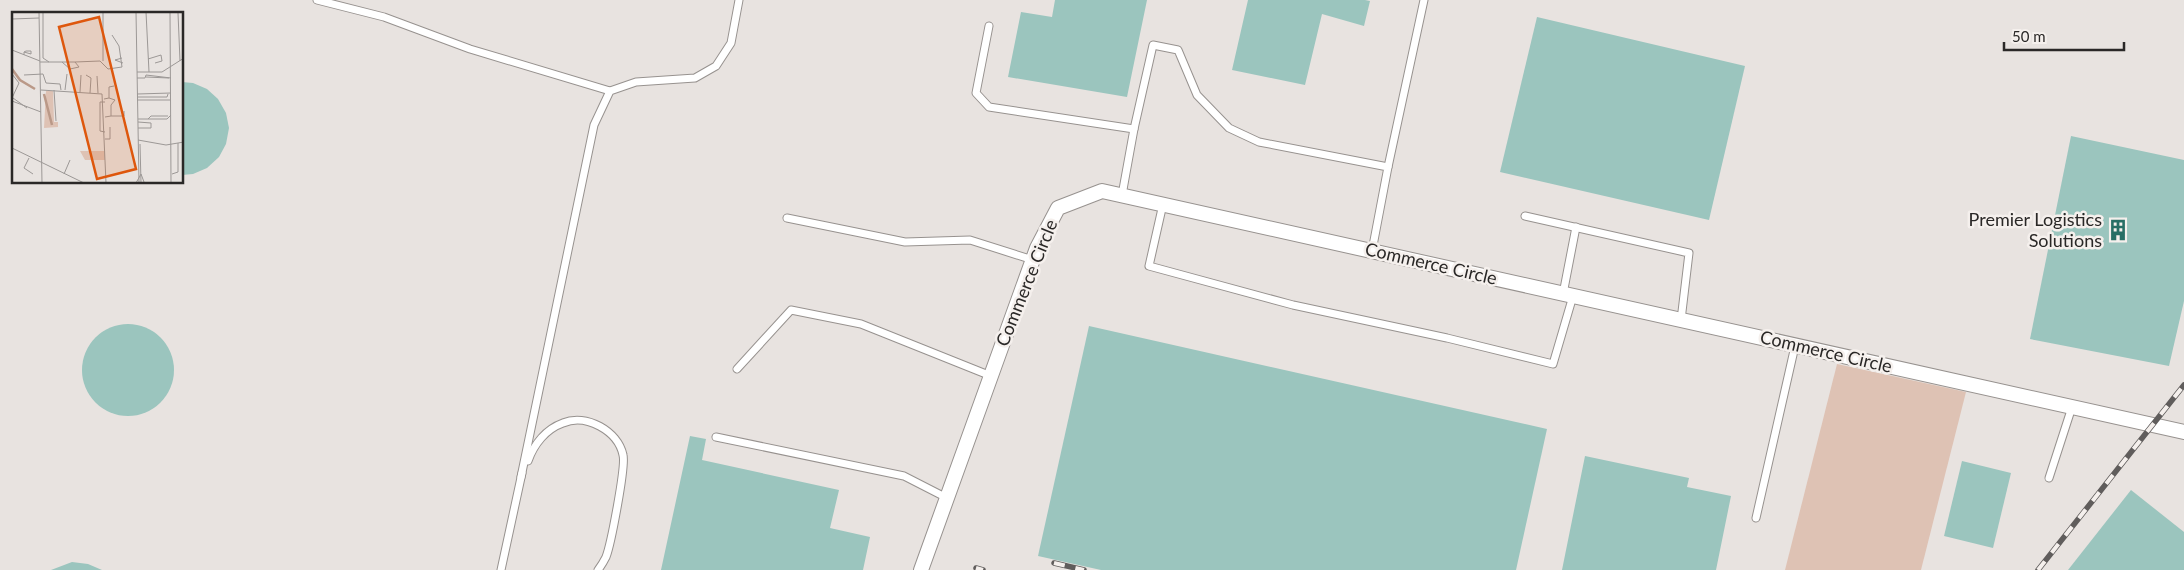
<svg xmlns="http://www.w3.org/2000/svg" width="2184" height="570" font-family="Lato,sans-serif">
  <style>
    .green { fill: #dec2b4 }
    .building { fill: #9bc5be }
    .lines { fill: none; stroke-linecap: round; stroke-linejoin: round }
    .service-casing { stroke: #97928f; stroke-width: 9 }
    .minor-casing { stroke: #97928f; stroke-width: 16 }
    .service { stroke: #fff; stroke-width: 7 }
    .minor { stroke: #fff; stroke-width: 14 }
    .rail-casing { stroke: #605d5c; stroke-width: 5.5 }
    .rail { stroke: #f5f0ed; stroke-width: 4; stroke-dasharray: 11; stroke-linecap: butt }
    .labels { text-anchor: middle; stroke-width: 5; stroke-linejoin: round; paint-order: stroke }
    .poi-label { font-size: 18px; fill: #2a2827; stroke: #f5f0ed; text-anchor: end }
    .street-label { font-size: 18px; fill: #2a2827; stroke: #f5f0ed }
    .inset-river { fill: none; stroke: #ba9988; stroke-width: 2.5 }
    .inset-road { fill: none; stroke: #9c9896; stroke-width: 1 }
    .view { fill: #de570d; fill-opacity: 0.15; stroke: #de570d; stroke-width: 2.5 }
    .inset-edge { fill: none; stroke: #2a2827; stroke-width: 2.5 }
  </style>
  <rect width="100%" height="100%" fill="#e8e3e0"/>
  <path class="green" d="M1837 364 1966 392 1921 570H1785Z"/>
  <g class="building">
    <path d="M1055 0H1147L1127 97 1008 77 1021 12 1052 17Z"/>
    <path d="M1248 0H1365L1370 1 1364 26 1322 14 1305 85 1232 70Z"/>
    <path d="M1537 17 1745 66 1709 220 1500 172Z"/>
    <path d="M182 82 193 83 207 89 218 99 226 113 229 128 226 144 219 157 207 168 193 174 182 175Z"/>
    <path d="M2071 136 2184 160V301L2169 366 2030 339Z"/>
    <circle cx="128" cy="370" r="46"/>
    <path d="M1089 326 1547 429 1516 570H1101L1038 556Z"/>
    <path d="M690 436 706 439 702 460 839 490 830 528 870 537 863 570H661Z"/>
    <path d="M1585 456 1689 478 1687 487 1731 496 1716 570H1562Z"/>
    <path d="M1962 461 2011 473 1993 548 1944 536Z"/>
    <path d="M2131 490 2184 532V570H2068Z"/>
    <path d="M72 562 88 564 102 570H51Z"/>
  </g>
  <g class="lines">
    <g class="service-casing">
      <g id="service">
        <path d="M317 0 384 17 470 49 610 91"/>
        <path d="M989 26 976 93 989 107 1134 129 1122 195"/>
        <path d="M1134 129 1153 45 1178 50 1197 95 1229 128 1259 142 1388 167 1372 251"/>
        <path d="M1388 167 1424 0"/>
        <path d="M1163 204 1149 266 1293 305 1447 338 1553 364 1573 296"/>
        <path d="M1525 216 1689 253 1681 320"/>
        <path d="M787 218 905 242 970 240 1033 260"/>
        <path d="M1563 294 1576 227"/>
        <path d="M737 369 791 310 861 324 991 376"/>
        <path d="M716 437 904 476 947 498"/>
        <path d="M528 461C534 444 546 429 563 423 586 413 618 431 623 455 626 466 611 544 606 557 604 561 601 566 598 570"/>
        <path d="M521 477 594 125 610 91 636 82 695 78 716 66 731 43 739 0"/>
        <path d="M2049 478 2072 407"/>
        <path d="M1756 518 1795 346"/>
        <path d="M501 570 522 473"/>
      </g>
    </g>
    <g class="minor-casing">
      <path id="minor" d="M921 570 1037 248 1058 208 1102 191 2184 432"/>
    </g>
    <use href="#service" class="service"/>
    <use href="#minor" class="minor"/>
    <g class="rail-casing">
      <g id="rail">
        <path d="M1054 563 1084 570"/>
        <path d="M976 568 983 570"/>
        <path d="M2038 570 2184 385"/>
      </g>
    </g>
    <use href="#rail" class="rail"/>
  </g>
  <defs>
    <g id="building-bare" transform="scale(1.725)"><path d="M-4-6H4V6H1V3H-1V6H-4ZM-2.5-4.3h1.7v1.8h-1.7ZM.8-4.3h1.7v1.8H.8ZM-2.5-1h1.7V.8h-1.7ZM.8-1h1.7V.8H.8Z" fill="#286f66" stroke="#f5f0ed" stroke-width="2.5" paint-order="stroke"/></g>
  </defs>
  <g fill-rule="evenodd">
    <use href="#building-bare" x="2118" y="230"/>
  </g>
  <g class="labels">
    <g class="poi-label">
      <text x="2102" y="226">Premier Logistics<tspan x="2102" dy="21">Solutions</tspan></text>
    </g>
    <g class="street-label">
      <text transform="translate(1431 264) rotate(13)" y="6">Commerce Circle</text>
      <text transform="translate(1027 283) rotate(-68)" y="6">Commerce Circle</text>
      <text transform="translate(1826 352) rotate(13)" y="6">Commerce Circle</text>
    </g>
  </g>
  <g transform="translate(12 12)">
    <rect width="171" height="171" fill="#e8e3e0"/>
    <path d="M34 79H41L42 110H46V115L32 116ZM68 139H93V148H73Z" fill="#dec2b4"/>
    <path class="inset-river" d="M0 57 8 68 23 77M32 82 40 113"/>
    <path class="inset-road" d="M27 0 30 171M31 0V46L37 50M91 0V49M124 0 127 171M134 0 137 60M158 0 159 171M166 1 168 49M0 7 27 6M0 38 28 49M12 43V40L14 39H19V42L12 40M110 46 103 48 111 51M136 47 149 43 150 49 143 51M28 50H63L67 55 58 57 50 50M63 50 88 49 96 57 110 55 107 34 100 23M125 60H150L172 46M0 62 7 71 0 86M12 63 31 62 34 71 48 72 49 78M74 63 79 66 78 81M85 64 86 81M134 65 157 66M125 66H133L134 63 159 66M29 78 90 82 94 171M42 78 44 109M53 78 55 62M68 80 69 63M125 82 159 81M125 85H155L156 82M1 86 15 96M92 87 97 86V75L102 74M125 88H159M0 89 29 100M93 90H88V119L93 120M99 104H112V99M93 105 99 104V93L103 88 97 86M126 107H155L159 103M136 107 139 104H156M126 110 139 111V116H126M93 127H98V115M126 128 154 133 172 130M128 132 129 171M0 136 72 171M17 146 12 156 21 162M52 162 58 148M160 162 166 160V131M124 171 129 162 132 170"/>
    <path class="view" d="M87 5 124 157 85 167 47 15Z"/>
    <rect width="171" height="171" class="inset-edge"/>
  </g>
  <path d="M2004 42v8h120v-8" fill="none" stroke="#2a2827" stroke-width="2.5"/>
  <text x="2012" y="42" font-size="15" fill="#2a2827" stroke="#f5f0ed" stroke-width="4" paint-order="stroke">50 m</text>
</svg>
